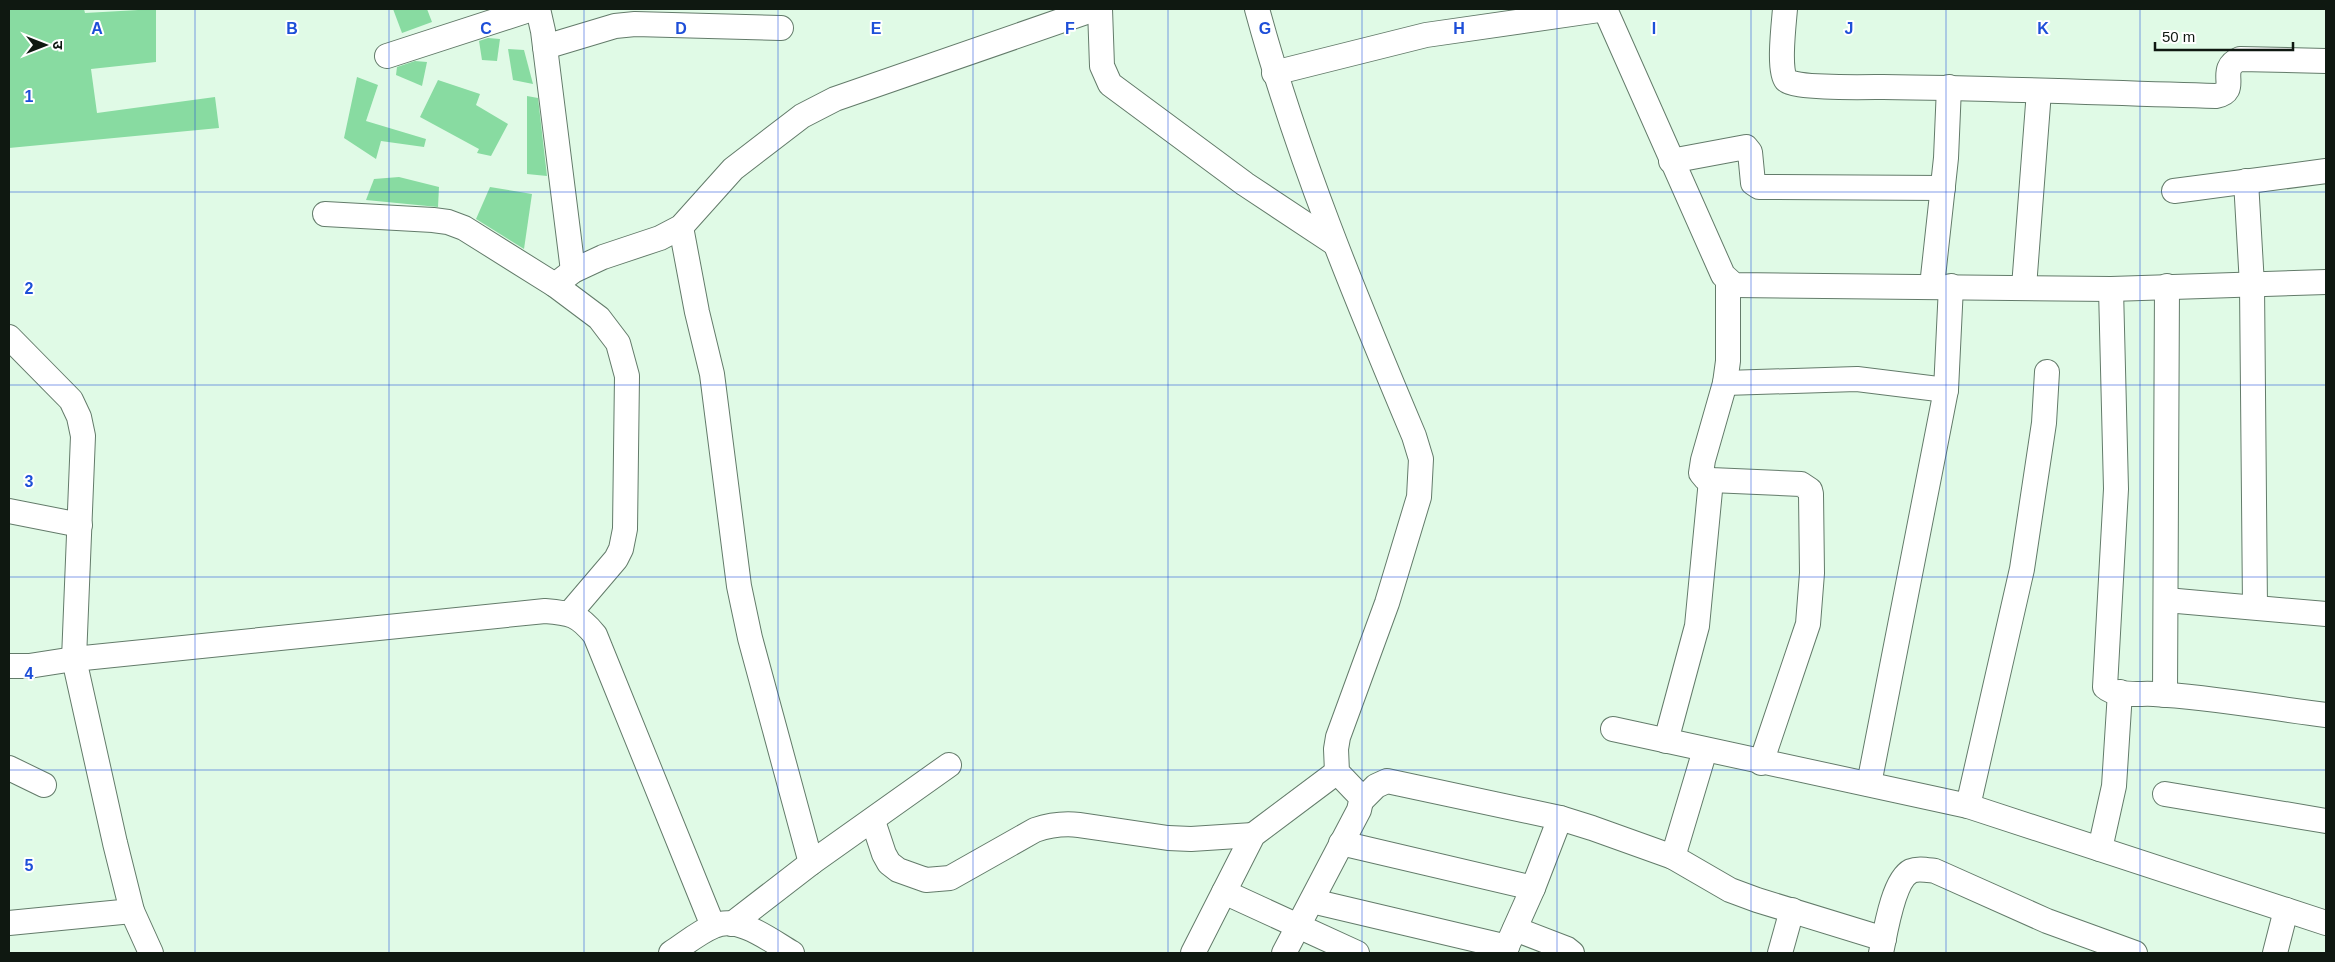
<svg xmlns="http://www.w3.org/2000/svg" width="2335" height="962" font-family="Helvetica,'Noto Sans Devanagari',sans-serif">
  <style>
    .building { fill: #88dba1 }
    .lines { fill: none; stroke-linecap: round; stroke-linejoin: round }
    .minor-casing { stroke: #637b6a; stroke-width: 26 }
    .minor { stroke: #fff; stroke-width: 24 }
    .grid { fill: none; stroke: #1d4ed8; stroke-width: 1; stroke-opacity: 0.55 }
    .grid-label { font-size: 16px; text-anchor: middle; font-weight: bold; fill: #1d4ed8; stroke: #fff; stroke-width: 4; stroke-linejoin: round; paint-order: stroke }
  </style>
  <rect width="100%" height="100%" fill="#e0fae6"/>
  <g class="building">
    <path d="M9 9H84L85 13 156 9V62L91 69 97 113 215 97 219 128 9 148Z"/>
    <path d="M393 9H427L432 22 402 33Z"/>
    <path d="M488 38 500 39 497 61 482 60 479 41Z"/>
    <path d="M508 49 524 50 533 84 513 80Z"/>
    <path d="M415 61 427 62 422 86 396 75 397 67Z"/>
    <path d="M357 77 378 85 366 121 426 139 424 147 381 141 376 159 344 138Z"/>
    <path d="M438 80 480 94 476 105 508 124 491 156 477 153 479 149 420 117Z"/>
    <path d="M527 96 538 98 547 176 527 174Z"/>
    <path d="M399 177 439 187 438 207 366 200 374 179Z"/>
    <path d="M490 187 532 194 524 249 476 219Z"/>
  </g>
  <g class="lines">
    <g class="minor-casing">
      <g id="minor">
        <path d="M538 9 543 31 573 271"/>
        <path d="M1100 9 1102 66 1110 84 1245 184 1334 243"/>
        <path d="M1257 9C1297 156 1355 296 1414 436L1421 459 1419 497 1387 603 1338 737 1336 749 1337 772 1360 796 1361 801 1359 810 1284 953"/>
        <path d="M1605 9 1723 275 1734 285 2111 289 2326 282"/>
        <path d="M1785 9C1784 22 1778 71 1786 80 1794 89 1868 87 1883 87 1994 88 2105 93 2216 96 2242 91 2215 69 2240 59L2326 61"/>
        <path d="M545 47 615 26 635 24 781 28"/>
        <path d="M387 56 532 9"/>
        <path d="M1274 73 1426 35 1606 9"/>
        <path d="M1671 161 1746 147 1750 152 1753 183 1759 187 1943 188"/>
        <path d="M2246 181 2252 285 2255 607"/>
        <path d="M2174 191 2326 171"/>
        <path d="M325 214 433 220 448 222 464 228 555 285 599 318 618 343 627 376 625 529 621 549 616 559 570 613"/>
        <path d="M681 227 697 312 712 374 739 586 750 638 811 863"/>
        <path d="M1728 282V361L1725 383 1703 460 1701 473 1706 479 1711 480 1801 484 1810 490 1811 494 1812 573 1808 624 1761 763"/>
        <path d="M555 285 573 271 603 257 660 238 681 227 733 169 802 116 835 99 1095 9"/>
        <path d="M1932 286 1946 158 1949 87"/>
        <path d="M2024 287 2039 91"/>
        <path d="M2111 289 2116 489 2105 687C2116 697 2140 693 2154 694 2211 697 2269 708 2326 715"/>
        <path d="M9 337 71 400 79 417 83 436 74 659 115 843 132 911 151 953"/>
        <path d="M1725 383 1857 379 1946 390"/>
        <path d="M9 511 80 525"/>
        <path d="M2166 600 2326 614"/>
        <path d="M9 666H29L74 659 545 611C570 613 578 614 595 635L713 926"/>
        <path d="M2165 695 2167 286"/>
        <path d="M1613 729 1968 806 2326 923"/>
        <path d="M1666 741 1697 626 1711 480"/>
        <path d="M9 768 44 785"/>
        <path d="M1869 784 1946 390 1951 286"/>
        <path d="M2165 794 2326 821"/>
        <path d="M1361 801 1376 786 1387 781 1560 818 1592 828 1673 857 1730 890 1757 900 1884 939"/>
        <path d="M1968 806 2022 569 2044 423 2047 372"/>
        <path d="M873 821 884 854 889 863 898 870 926 880 950 878 1035 830C1050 825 1063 823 1079 825L1168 838 1191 839 1253 835"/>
        <path d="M1341 843 1533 888"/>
        <path d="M2100 849 2114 786 2120 692"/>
        <path d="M1673 857 1705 750"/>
        <path d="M1224 892 1357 953"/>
        <path d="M1312 901 1507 947"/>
        <path d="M9 923 132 911"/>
        <path d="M732 924 811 863 949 765"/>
        <path d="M1515 929 1567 949 1572 953"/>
        <path d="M671 953C685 944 699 932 714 926 739 915 771 941 792 953"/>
        <path d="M1193 953 1253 835 1337 772"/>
        <path d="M1504 953 1533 888 1560 818"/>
        <path d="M1780 953 1792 910"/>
        <path d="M1881 953C1885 934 1893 880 1911 871 1918 868 1927 870 1935 871L2047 921 2135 953"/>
        <path d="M2275 953 2286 910"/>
      </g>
    </g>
    <use href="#minor" class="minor"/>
  </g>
  <path class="grid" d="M195 9V953M389 9V953M584 9V953M778 9V953M973 9V953M1168 9V953M1362 9V953M1557 9V953M1751 9V953M1946 9V953M2140 9V953M9 192H2326M9 385H2326M9 577H2326M9 770H2326"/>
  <g class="grid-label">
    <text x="97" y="34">A</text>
    <text x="292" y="34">B</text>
    <text x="486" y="34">C</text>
    <text x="681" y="34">D</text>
    <text x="876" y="34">E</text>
    <text x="1070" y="34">F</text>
    <text x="1265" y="34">G</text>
    <text x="1459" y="34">H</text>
    <text x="1654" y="34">I</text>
    <text x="1849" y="34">J</text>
    <text x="2043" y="34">K</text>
    <text x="29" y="102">1</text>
    <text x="29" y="294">2</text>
    <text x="29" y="487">3</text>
    <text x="29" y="679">4</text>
    <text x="29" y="871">5</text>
  </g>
  <rect width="2335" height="962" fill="none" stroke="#0f1811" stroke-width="20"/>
  <g transform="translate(45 45) rotate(90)" stroke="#ffffff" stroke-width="4" paint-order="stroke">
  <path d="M0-4L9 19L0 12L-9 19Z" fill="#0f1811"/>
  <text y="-8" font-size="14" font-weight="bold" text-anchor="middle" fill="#0f1811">उ</text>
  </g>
  <path d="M2155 42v8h138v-8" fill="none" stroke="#0f1811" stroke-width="2.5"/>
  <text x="2162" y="42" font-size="15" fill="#0f1811" stroke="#ffffff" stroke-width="4" paint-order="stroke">50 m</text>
</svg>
